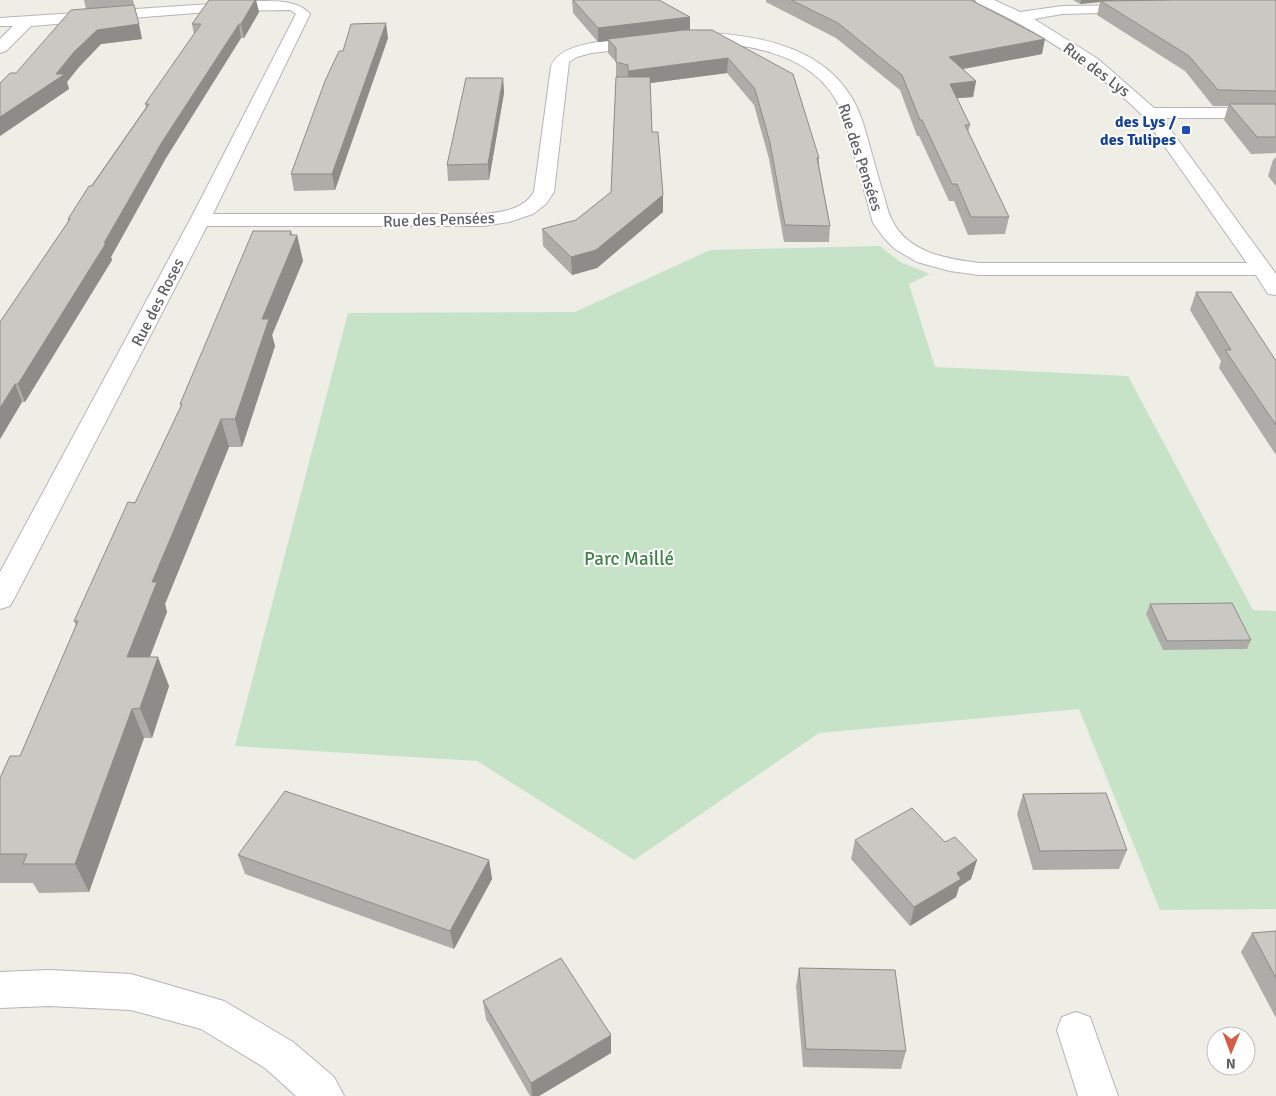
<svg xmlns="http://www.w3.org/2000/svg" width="1276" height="1096" font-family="Signika,sans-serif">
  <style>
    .green { fill: #c6e3c8 }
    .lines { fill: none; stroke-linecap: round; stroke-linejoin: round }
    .minor-casing { stroke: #b3b5b9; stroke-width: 2 }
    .minor { fill: #fff; fill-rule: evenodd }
    .wall { fill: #aeaca8 }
    .shaded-wall { fill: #8d8c88 }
    .building { fill: #cac8c3; stroke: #8d8c88 }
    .transit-dot { fill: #1a4fb4; stroke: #fff; stroke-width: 2 }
    .labels { text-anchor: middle; stroke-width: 4; stroke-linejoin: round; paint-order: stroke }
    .far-street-label { font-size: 16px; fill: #5e6065; stroke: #fff }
    .far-transit-label { font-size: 16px; font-weight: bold; fill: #164399; stroke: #fff; text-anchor: end }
    .park-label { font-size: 19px; fill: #408249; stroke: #fff }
  </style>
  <rect width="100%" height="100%" fill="#eeede6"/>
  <path class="green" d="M880 246 900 262 930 274 909 284 935 367 1128 376 1253 610 1276 611V909L1160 910 1079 709 819 733 634 860 477 761 235 746 348 313 575 312 710 250Z"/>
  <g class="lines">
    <g class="minor-casing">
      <g id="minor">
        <path d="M975 0H994L1020 12 1062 6 1142 5 1144 8 1142 11 1137 12 1062 14 1034 19 1098 59 1154 108H1276V118H1162L1276 274V295L1268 294 1256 275H979L950 271 917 262 895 249 885 239 873 223 844 117C821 53 750 43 691 42L686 40 683 37 686 34 691 32C760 34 839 47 863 123 870 146 876 170 883 193 886 202 888 214 893 222 909 253 948 259 979 263H1247L1144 117C1095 68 1040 31 977 3Z"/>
        <path d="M256 1C275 1 298 0 310 14L213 214H483C502 212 523 210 534 192L551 67C560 39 620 41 645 37L650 39 653 42 650 45 645 47 591 53 577 57 569 62 554 192 546 204 533 214 509 222 483 226H207L14 599 10 606 0 609V572L190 220 296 14 290 10 220 11 31 26 6 51 0 53V39L13 26H0V18Z"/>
        <path d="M49 970 131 974 224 1001 293 1042 334 1077 344 1096H296L265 1068 201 1029 131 1010 49 1006 0 1008V972Z"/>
        <path d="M1076 1012 1090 1017 1118 1096H1078L1057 1030 1062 1017Z"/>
      </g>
    </g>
    <use href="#minor" class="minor"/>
  </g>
  <g class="wall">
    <path d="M84 0H133L142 39 101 44 79 67 67 82 69 89 0 136V83L16 73 86 9Z"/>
    <path d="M209 0H256L259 12 244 38H241L166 158 111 257 112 260 25 402H22L0 439V322L68 222V219L146 107 145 104 194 34 192 24Z"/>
    <path d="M572 0H659L690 17V30H712L819 158V165L830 226 829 242H784L769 159 754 105 727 73 650 83 652 132 663 195V212L597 268 572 275 543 246 542 229 576 220 611 192 616 77V62L608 53V41L598 42 573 13Z"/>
    <path d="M766 0H975V2L1042 54 963 69 976 81 973 97 957 98 970 125 968 132 1009 217 1005 234 968 235 954 201H949L919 136H917L900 90 836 38 766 2Z"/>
    <path d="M1073 0H1276V153L1251 154 1224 120 1228 106H1213L1185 71 1097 15 1100 2 1080 4Z"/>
    <path d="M388 38 335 190 294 191 291 174 343 51Z"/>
    <path d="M503 78 504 93 489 180 448 181 447 165Z"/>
    <path d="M1276 157V186L1268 176 1273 160Z"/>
    <path d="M292 235H297L303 261 272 335 275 346 242 447H229L165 604 167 612 150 657 169 686 152 738H144L89 892 39 893 33 883H0V778L20 756 76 626 74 621 135 503 181 407 180 404Z"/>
    <path d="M1196 292 1276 361V455L1219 368 1221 361 1190 310Z"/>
    <path d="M1150 604 1251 640 1247 649 1163 650 1146 614Z"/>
    <path d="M1023 794 1127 850 1119 869 1033 870 1017 814Z"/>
    <path d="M855 840 945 842 977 860 971 879 959 887 956 897 910 926 851 859Z"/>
    <path d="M238 855 489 860 492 879 454 949 245 874Z"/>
    <path d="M1276 931V1018L1241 952 1252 933Z"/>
    <path d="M799 968 906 1051 901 1069 803 1067 796 986Z"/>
    <path d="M483 1001 611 1053 539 1096H530L486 1019Z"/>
  </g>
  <g class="shaded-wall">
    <path d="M255 0H256L259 12 244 38 241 24Z"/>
    <path d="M1081 0H1114V1H1101L1100 2 1080 4Z"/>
    <path d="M690 17V32L608 39V41L598 42V28Z"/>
    <path d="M386 23 388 38 335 190 332 174Z"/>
    <path d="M139 24 142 39 101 44 79 67 67 82 69 89 0 136V117L56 74 74 52 97 30Z"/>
    <path d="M239 24 241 38 166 158 111 257 112 260 25 402 18 384 104 243 162 142Z"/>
    <path d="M1045 39 1042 54 947 72 949 57Z"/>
    <path d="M728 58 727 73 628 86V71Z"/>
    <path d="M503 78 504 93 489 180 488 164Z"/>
    <path d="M976 81 973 97 948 99 950 84Z"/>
    <path d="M663 195V212L597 268 572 275 571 257Z"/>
    <path d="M291 231 294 244 297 235 303 261 272 335 275 346 242 447 235 419 262 319Z"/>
    <path d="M15 384 22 402 0 439V408Z"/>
    <path d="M221 419 229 447 165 604 167 612 138 687 127 657 152 582Z"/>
    <path d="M158 657 169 686 152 738 140 708Z"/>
    <path d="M132 709 144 738 89 892 75 864Z"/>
    <path d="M489 860 492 879 454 949 450 931Z"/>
    <path d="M977 860 971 879 959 887 956 897 910 926 914 907 957 873Z"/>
    <path d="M611 1035V1053L539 1096H532L531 1083Z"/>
  </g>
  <g class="building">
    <path d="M209 0H255L241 24H239L162 142 104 243H106L18 384H15L0 408V322L70 219H68L89 186H92L149 104H145L201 24H192Z"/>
    <path d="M573 0H659L690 17 598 28Z"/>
    <path d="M791 0H971L1045 39 949 57 976 81 950 84 970 125H965L1009 217H971L957 184H952L922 120H920L902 75 838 23Z"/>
    <path d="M1174 0H1276V91L1218 90 1189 56 1101 1Z"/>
    <path d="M134 5 139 24 97 30 74 52 56 74H65L0 117V83L10 73H16L71 10Z"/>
    <path d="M386 23 332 174H291L325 81 339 51H343L351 24Z"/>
    <path d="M684 30H712L793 74 819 158H817L830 226 785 225 770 143 755 89 728 58 628 71V65L616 62V48L608 39Z"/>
    <path d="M616 77H650L652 132H658L663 195 596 250 571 257 542 229 576 220 611 192Z"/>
    <path d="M466 78H503L488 164 447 165Z"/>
    <path d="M1229 104H1276V137H1257Z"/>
    <path d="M253 231H291L290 235H297L262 319H269L235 419H221L152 582H157L127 657H158L140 708 132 709 75 864H23L27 854H0V778L10 756H20L78 621H74L128 502 135 503 182 404H180Z"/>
    <path d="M1196 292H1231L1276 361V425L1225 350H1231Z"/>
    <path d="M1232 603 1251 640 1167 641 1150 604Z"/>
    <path d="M285 791 489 860 450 931 238 855Z"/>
    <path d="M1106 793 1127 850 1040 851 1023 794Z"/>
    <path d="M912 808 945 842 955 837 977 860 957 873 961 879 914 907 855 840Z"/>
    <path d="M1276 931V978L1252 933Z"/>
    <path d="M561 958 611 1035 531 1083 483 1001Z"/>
    <path d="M799 968 895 970 906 1051 806 1049Z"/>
  </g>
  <rect class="transit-dot" x="1181" y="125" width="10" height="10" rx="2.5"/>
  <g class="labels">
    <g class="far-street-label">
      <text transform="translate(1097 69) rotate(37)" y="6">Rue des Lys</text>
      <text transform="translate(861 157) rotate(72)" y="6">Rue des Pensées</text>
      <text transform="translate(439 219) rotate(-2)" y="6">Rue des Pensées</text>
      <text transform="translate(157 302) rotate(-63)" y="6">Rue des Roses</text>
    </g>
    <g class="far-transit-label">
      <text x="1176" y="127">des Lys /<tspan x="1176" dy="18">des Tulipes</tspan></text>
    </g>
    <g class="park-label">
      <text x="629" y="565">Parc Maillé</text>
    </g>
  </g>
  <g transform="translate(1231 1051) rotate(181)"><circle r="24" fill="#ffffff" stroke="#bfbfc1"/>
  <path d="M0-4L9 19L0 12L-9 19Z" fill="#d65d44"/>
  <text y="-8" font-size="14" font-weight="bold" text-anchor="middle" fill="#5e6065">N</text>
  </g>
</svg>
